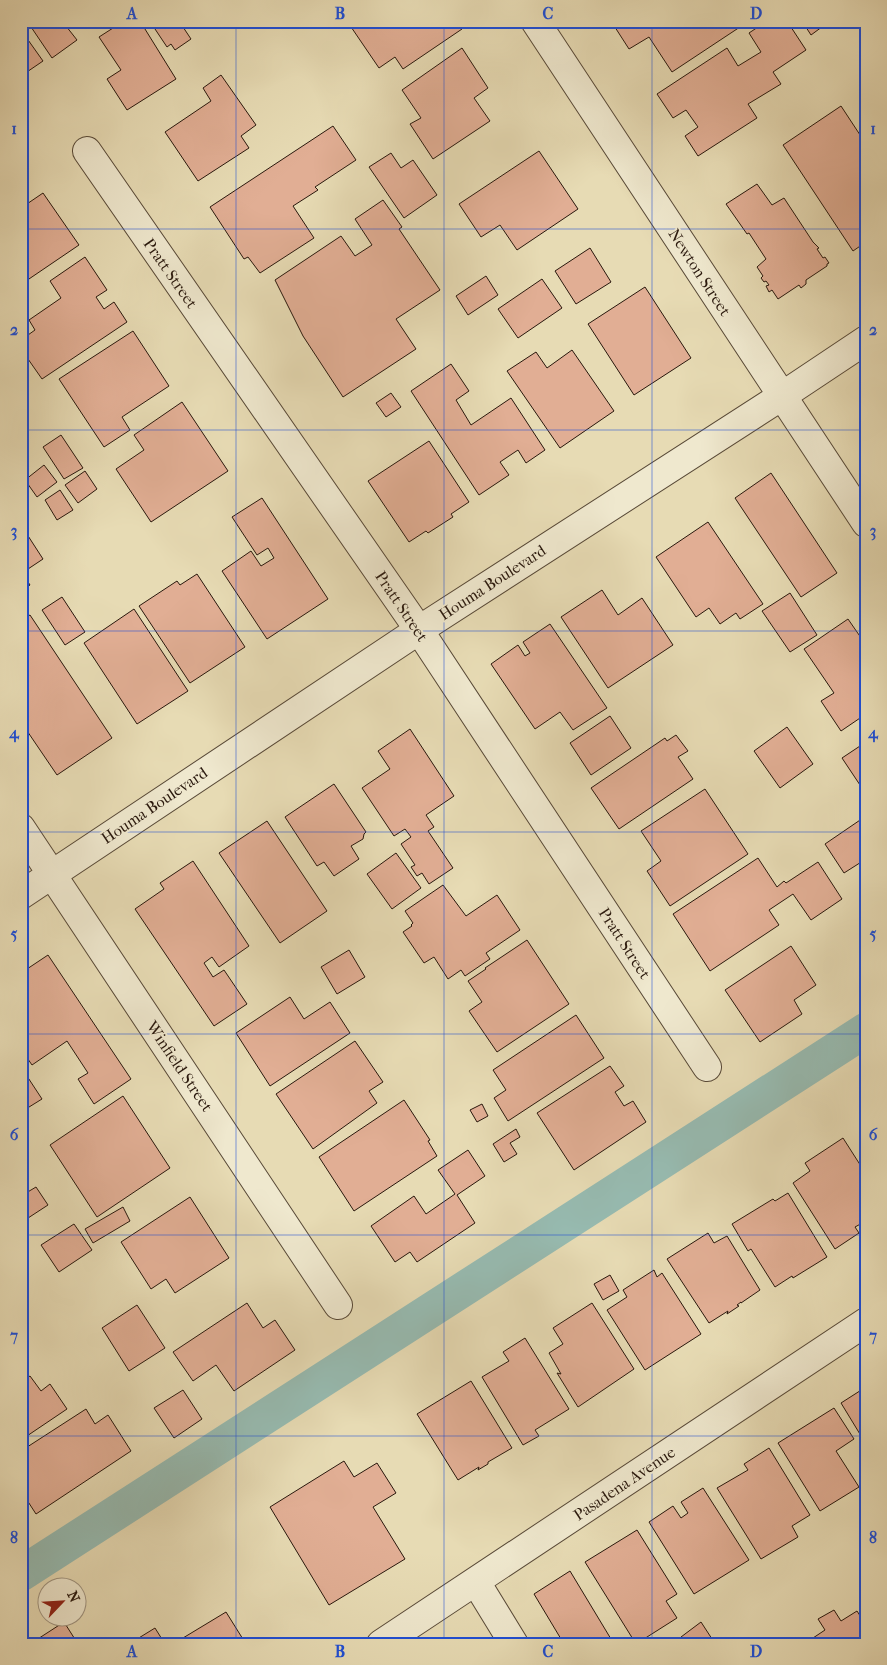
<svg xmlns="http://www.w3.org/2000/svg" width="887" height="1665" font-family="'IM FELL French Canon',serif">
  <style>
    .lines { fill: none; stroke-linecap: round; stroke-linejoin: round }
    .canal { stroke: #97bbb1; stroke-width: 35 }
    .building { fill: #e1ae94; stroke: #29180d }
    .minor-casing { stroke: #584937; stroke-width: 30 }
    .minor { stroke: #efe8ce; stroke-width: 28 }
    .grid { fill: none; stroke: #1d4ed8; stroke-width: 1; stroke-opacity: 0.55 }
    .labels { text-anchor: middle; stroke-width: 4; stroke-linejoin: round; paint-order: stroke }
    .street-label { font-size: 16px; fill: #29180d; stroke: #efe8ce }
    .neatline { fill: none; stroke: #1d4ed8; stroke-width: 2 }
    .grid-label { font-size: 16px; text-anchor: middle; font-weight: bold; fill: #1d4ed8 }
  </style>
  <rect width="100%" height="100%" fill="#e7dbb4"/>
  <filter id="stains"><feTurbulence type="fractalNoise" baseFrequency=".004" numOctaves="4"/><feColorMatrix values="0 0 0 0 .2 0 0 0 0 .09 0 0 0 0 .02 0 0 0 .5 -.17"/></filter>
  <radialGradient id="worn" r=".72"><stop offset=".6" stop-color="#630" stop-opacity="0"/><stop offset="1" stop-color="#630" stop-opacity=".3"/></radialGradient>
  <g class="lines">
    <path class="canal" d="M21 1574 866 1030"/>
  </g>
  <g class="building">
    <path d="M27 21H73L66 26 77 40 52 58Z"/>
    <path d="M124 21H140L176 79 127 110 107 79 121 70 99 37Z"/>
    <path d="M154 21H179L191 39 175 50 171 44 167 47 153 26 156 24Z"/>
    <path d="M347 21H457L462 29 403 69 395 57 379 68Z"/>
    <path d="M611 21H740L743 25 672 72 649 37 629 49Z"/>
    <path d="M767 21H787L806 50 773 72 781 84 748 104 757 118 698 156 685 136 698 127 686 110 673 118 657 94 727 48 738 66 761 52 749 33Z"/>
    <path d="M802 21H830L811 35Z"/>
    <path d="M21 30 43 61 21 76Z"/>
    <path d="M462 48 488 88 474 98 490 121 433 159 410 124 421 118 402 90Z"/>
    <path d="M221 75 256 125 241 136 249 148 198 181 165 132 211 101 203 88Z"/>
    <path d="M841 106 866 144V242L853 251 783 145Z"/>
    <path d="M333 126 356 160 315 187 318 190 293 206 314 238 260 273 248 257 244 259 210 207Z"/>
    <path d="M539 151 578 209 517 250 500 225 481 237 459 204Z"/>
    <path d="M391 153 401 168 413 160 437 195 404 218 369 167Z"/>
    <path d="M757 184 772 205 784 198 813 242 819 248 817 249 823 258 825 257 829 263 827 264V266L806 280V284L801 288 799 285 778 299 772 290 769 292 766 286 769 285 766 281 764 282 761 278 763 276 757 267 766 259 749 233 747 234 726 204Z"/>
    <path d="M43 193 79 245 26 281 21 273V208Z"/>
    <path d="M383 200 402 227 399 229 440 290 396 319 416 349 343 397 303 336 275 280 341 236 355 256 372 245 355 219Z"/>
    <path d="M590 248 611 282 576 304 555 271Z"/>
    <path d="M85 257 107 290 96 297 104 309 114 302 127 322 42 379 21 349V340L35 330 29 320 61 298 50 281Z"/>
    <path d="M486 276 498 295 468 315 456 296Z"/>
    <path d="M542 279 562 308 518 338 498 309Z"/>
    <path d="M645 287 691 358 634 395 588 324Z"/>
    <path d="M133 331 169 386 122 417 130 430 104 447 59 379Z"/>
    <path d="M572 350 614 411 560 448 507 371 536 352 547 368Z"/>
    <path d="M451 364 469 391 456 400 471 425 511 398 545 450 526 463 518 450 500 462 509 475 479 495 411 391Z"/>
    <path d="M391 393 401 407 386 417 376 403Z"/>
    <path d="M182 402 228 471 151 522 116 469 144 450 134 435Z"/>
    <path d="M61 435 83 468 64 479 43 447Z"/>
    <path d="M429 441 469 502 451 514 453 517 428 533 426 531 409 542 368 481Z"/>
    <path d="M44 465 57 482 37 497 25 480Z"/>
    <path d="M85 471 97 489 78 503 65 485Z"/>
    <path d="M771 473 837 573 801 597 735 498Z"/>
    <path d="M60 490 73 510 57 520 45 500Z"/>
    <path d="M262 498 328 599 267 639 222 571 251 551 261 566 274 558 268 548 257 555 232 517Z"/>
    <path d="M708 522 763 604 740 619 736 613 720 624 709 608 696 617 656 557Z"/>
    <path d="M21 525 43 559 22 573 30 585 21 591Z"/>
    <path d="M197 574 245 647 190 683 139 606 177 581 180 585Z"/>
    <path d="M602 590 618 615 642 598 673 645 608 688 561 617Z"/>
    <path d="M790 593 817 635 790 652 762 611Z"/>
    <path d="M62 597 85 632 65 645 42 610Z"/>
    <path d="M134 609 188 691 137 724 84 643Z"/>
    <path d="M30 615 112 738 57 775 21 722V620Z"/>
    <path d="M848 619 866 645V714L841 731 821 701 834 693 804 649Z"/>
    <path d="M550 624 607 708 573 730 560 712 535 729 491 664 518 645 525 656 530 653 523 642Z"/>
    <path d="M610 716 631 748 591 775 570 743Z"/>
    <path d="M787 727 813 764 780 788 754 751Z"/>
    <path d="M410 729 454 796 426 815 434 827 428 831 453 868 429 884 422 873 417 876 411 867 415 865 401 844 411 837 405 829 394 836 362 788 390 769 378 751Z"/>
    <path d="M676 735 688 751 678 757 693 779 619 829 591 788 665 738 667 741Z"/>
    <path d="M866 742V794L842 758Z"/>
    <path d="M334 784 366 832 364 834 363 839 351 846 359 859 334 876 324 862 317 866 285 817Z"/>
    <path d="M705 789 748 854 670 906 647 871 661 861 641 831Z"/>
    <path d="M866 816V859L844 873 825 844Z"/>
    <path d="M267 821 327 911 280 943 219 853Z"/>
    <path d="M396 853 421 888 392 909 367 874Z"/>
    <path d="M758 858 777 887 784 881 786 883 818 862 842 899 811 920 793 894 769 910 779 925 710 971 673 914Z"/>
    <path d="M193 861 249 946 219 967 212 957 204 963 213 977 224 970 247 1004 214 1026 135 909 164 889 160 883Z"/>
    <path d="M443 885 466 916 497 895 520 930 486 953 490 959 465 976 461 970 448 979 434 957 424 963 403 932 412 926 411 925 413 923 405 911Z"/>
    <path d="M527 940 569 1004 497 1052 469 1011 482 1002 468 981 486 969 485 968Z"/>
    <path d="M791 946 816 985 794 1000 802 1014 760 1042 725 990Z"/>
    <path d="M349 950 365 977 337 994 321 967Z"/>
    <path d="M48 955 131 1079 94 1104 78 1079 88 1073 67 1041 32 1065 21 1049V973Z"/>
    <path d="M290 997 304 1019 330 1002 350 1033 270 1086 236 1033Z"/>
    <path d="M576 1015 604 1058 508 1121 494 1098 506 1090 493 1070Z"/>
    <path d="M355 1041 383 1082 369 1091 377 1103 313 1149 276 1094Z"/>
    <path d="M610 1066 624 1086 615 1092 624 1106 633 1101 646 1122 574 1170 537 1113Z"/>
    <path d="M21 1067 42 1099 21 1112Z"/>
    <path d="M123 1096 170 1168 97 1217 50 1145Z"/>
    <path d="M404 1100 430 1140 428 1141 437 1156 354 1211 319 1157Z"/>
    <path d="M482 1104 488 1116 477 1122 470 1110Z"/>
    <path d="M516 1129 520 1137 510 1143 517 1154 504 1162 493 1144Z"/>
    <path d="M843 1138 866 1174V1221L855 1227 859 1233 835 1249 793 1183 810 1171 805 1163Z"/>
    <path d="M468 1150 485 1176 457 1195 475 1223 417 1262 410 1252 395 1262 371 1226 414 1196 426 1214 455 1194 438 1170Z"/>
    <path d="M36 1187 48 1205 25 1220 21 1213V1196Z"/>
    <path d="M788 1193 827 1257 793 1278 792 1276 775 1287 751 1249 748 1251 732 1224 773 1199 775 1201Z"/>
    <path d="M190 1197 229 1258 175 1293 166 1279 151 1289 121 1242Z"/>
    <path d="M123 1207 130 1221 93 1243 85 1229Z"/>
    <path d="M74 1224 92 1250 59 1272 41 1245Z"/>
    <path d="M708 1233 714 1243 727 1236 760 1290 741 1303V1302L737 1305 739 1306 727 1314 728 1311 709 1323 667 1259Z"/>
    <path d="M654 1270 657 1277 662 1273 701 1334 645 1370 607 1310 627 1297 623 1290Z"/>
    <path d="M610 1275 619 1291 603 1300 594 1284Z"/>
    <path d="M247 1303 263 1328 275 1320 295 1350 234 1391 216 1365 193 1381 173 1352Z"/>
    <path d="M592 1303 634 1369 578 1407 557 1373 561 1374 549 1353 563 1344 553 1328Z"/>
    <path d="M137 1305 165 1348 129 1371 102 1328Z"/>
    <path d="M525 1338 569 1409 535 1430 539 1436 523 1445 482 1377 509 1361 503 1352Z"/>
    <path d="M30 1376 41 1391 50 1384 67 1409 21 1440V1382Z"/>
    <path d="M471 1381 512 1448 488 1462V1464L478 1470 479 1467 458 1480 417 1414Z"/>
    <path d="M866 1387V1444L841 1403Z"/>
    <path d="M183 1390 202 1419 174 1438 154 1408Z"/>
    <path d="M834 1408 854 1439 836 1451 859 1487 820 1511 778 1443Z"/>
    <path d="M86 1409 95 1424 108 1415 131 1451 36 1514 25 1497 28 1494 21 1483V1451Z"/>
    <path d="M769 1448 810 1515 792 1526 798 1537 761 1559 717 1488 748 1470 744 1464Z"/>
    <path d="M344 1461 354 1477 377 1463 396 1493 373 1507 405 1559 329 1605 270 1507Z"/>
    <path d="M703 1488 749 1560 694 1594 649 1522 673 1506 681 1518 688 1513 681 1502Z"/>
    <path d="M637 1530 677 1594 666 1601 677 1618 636 1644 585 1562Z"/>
    <path d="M570 1571 614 1644H564L534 1594Z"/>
    <path d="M834 1610 841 1621 857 1611 866 1625V1644H816L813 1638 825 1630 818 1619Z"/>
    <path d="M226 1612 246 1644H180L178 1641Z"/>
    <path d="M64 1622 78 1644H30Z"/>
    <path d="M701 1622 714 1642 711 1644H686L681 1637Z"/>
    <path d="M155 1628 165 1644H129Z"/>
  </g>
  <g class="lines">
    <g class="minor-casing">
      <g id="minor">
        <path d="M535 21 866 523"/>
        <path d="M87 151 419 630 707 1067"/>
        <path d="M21 828 338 1305"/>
        <path d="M21 895 419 630 782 396 866 340"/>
        <path d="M476 1582 514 1644"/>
        <path d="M381 1644 866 1322"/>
      </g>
    </g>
    <use href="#minor" class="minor"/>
  </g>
  <path class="grid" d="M236 21V1644M444 21V1644M652 21V1644M21 229H866M21 430H866M21 631H866M21 832H866M21 1034H866M21 1235H866M21 1436H866"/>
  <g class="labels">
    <g class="street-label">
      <text transform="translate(700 272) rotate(57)" y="6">Newton Street</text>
      <text transform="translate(171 273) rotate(55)" y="6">Pratt Street</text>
      <text transform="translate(492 582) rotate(-33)" y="6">Houma Boulevard</text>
      <text transform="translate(402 606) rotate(56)" y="6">Pratt Street</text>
      <text transform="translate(154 805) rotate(-34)" y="6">Houma Boulevard</text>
      <text transform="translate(625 943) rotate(57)" y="6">Pratt Street</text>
      <text transform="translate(180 1066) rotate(56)" y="6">Winfield Street</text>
      <text transform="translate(624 1483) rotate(-34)" y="6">Pasadena Avenue</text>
    </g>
  </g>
  <rect width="887" height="1665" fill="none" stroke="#e7dbb4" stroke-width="55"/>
  <g transform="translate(62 1602) rotate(65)"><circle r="24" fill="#efe8ce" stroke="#a09581"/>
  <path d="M0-4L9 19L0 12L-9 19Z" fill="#8f2418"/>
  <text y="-8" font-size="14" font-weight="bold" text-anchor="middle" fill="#29180d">N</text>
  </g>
  <rect x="28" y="28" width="832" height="1610" class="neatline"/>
  <g class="grid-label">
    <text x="132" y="19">A</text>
    <text x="340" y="19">B</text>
    <text x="548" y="19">C</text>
    <text x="756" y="19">D</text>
    <text x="14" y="134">1</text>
    <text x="873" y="134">1</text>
    <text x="14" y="335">2</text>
    <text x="873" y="335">2</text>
    <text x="14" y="536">3</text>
    <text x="873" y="536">3</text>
    <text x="14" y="738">4</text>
    <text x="873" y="738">4</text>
    <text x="14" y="939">5</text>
    <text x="873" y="939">5</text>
    <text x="14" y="1140">6</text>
    <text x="873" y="1140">6</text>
    <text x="14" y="1341">7</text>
    <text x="873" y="1341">7</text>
    <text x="14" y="1543">8</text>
    <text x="873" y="1543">8</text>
    <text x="132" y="1657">A</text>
    <text x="340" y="1657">B</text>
    <text x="548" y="1657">C</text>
    <text x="756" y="1657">D</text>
  </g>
  <rect width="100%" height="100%" filter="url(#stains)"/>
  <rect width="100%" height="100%" fill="url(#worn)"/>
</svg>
